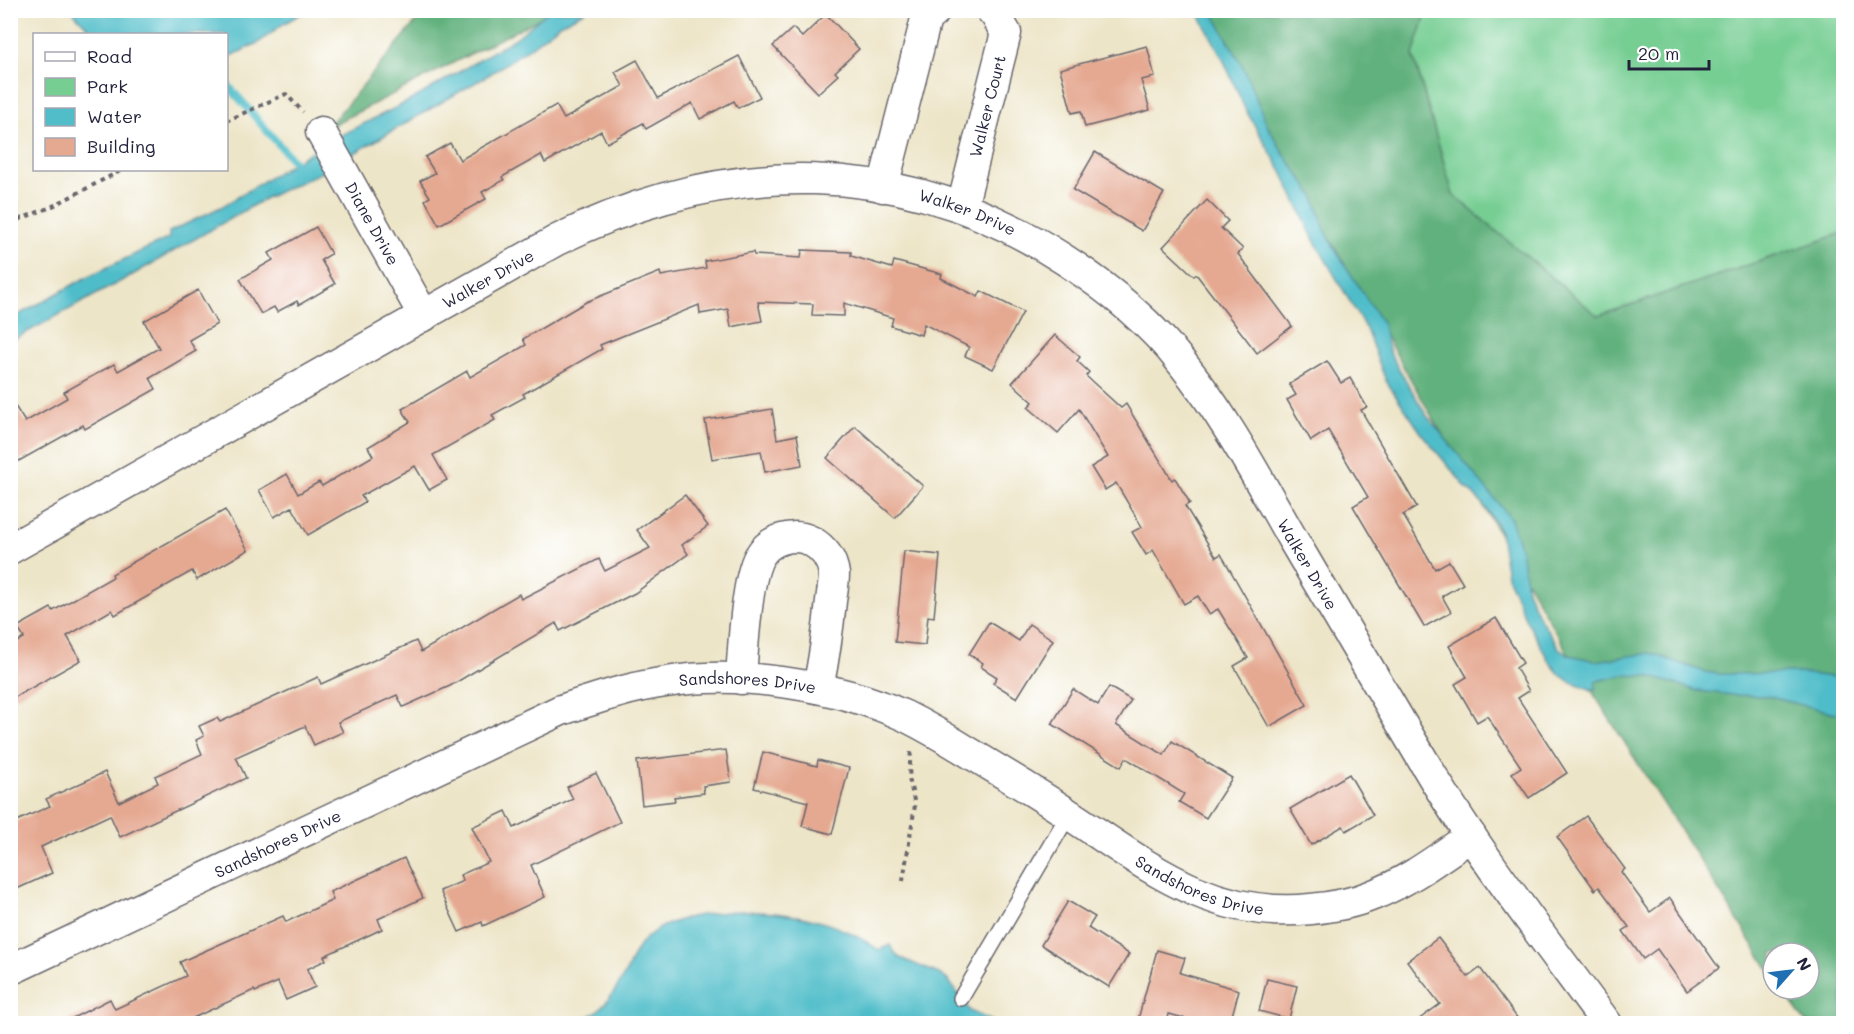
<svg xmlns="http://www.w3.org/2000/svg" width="1854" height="1034" font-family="Mali,sans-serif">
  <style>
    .green { fill: #76ce93; stroke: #4c7867; stroke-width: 1.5 }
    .forest { fill: #60b17d; stroke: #416a5c; stroke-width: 1.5 }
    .water { fill: #50bdc9; stroke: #397082; stroke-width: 1.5 }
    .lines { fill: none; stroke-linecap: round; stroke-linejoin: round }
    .stream { stroke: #50bdc9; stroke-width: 8 }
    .building { fill: #e5a992 }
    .lane-casing { stroke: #69666c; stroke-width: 18 }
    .street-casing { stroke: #69666c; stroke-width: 33 }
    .path { stroke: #69666c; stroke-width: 4; stroke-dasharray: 4.5 4.5; stroke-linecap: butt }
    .lane { stroke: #fff; stroke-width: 15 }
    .street { stroke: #fff; stroke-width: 30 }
    .labels { text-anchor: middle; stroke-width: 5; stroke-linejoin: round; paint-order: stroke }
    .street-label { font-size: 16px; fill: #22223b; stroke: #fff }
  </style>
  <rect width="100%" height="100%" fill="#fff"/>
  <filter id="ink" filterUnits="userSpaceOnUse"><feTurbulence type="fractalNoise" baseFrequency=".0167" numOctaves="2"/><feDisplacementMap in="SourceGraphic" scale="12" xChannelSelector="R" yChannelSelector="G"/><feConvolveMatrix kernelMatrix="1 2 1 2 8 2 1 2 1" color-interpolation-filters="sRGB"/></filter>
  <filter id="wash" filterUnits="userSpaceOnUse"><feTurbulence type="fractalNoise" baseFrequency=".008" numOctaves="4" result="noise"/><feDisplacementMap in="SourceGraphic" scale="24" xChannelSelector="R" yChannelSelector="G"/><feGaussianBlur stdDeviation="1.35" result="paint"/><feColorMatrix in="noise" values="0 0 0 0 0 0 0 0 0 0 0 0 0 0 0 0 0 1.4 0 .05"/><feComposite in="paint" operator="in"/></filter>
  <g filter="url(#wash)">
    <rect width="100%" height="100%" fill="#ede5c8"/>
    <path class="green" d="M1427 11H1843V233L1598 316 1453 195 1413 54Z"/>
    <g class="forest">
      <path d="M425 11H554L327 128Z"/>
      <path d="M1199 11H1427L1413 55 1453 195 1598 316 1843 233V1023H1806L1782 989H1809V953H1773V976L1569 655Z"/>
    </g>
    <g class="water">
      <path d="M72 11H306L283 24 258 43 227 58 226 34H94Z"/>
      <path d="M549 11H586L562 23 528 49 490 74 322 172 266 198 134 274 11 341V319L89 276 169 238V232L223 206 329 141 415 98 516 38Z"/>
      <path d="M1197 11H1212L1244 69 1267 125 1284 154 1314 196 1324 227 1334 248 1383 324 1386 341 1392 357 1427 416 1511 519 1521 550 1527 590 1538 615 1559 648 1569 655 1596 661 1650 653 1705 672 1719 674 1799 673 1843 678V715L1766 696 1732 695 1698 691 1648 676 1623 675 1597 681 1595 683 1596 689H1590L1569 681 1560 675 1549 661 1526 620 1507 576 1500 533 1497 524 1481 502 1464 485 1422 434 1386 381 1366 329 1314 240 1282 172 1245 109 1223 59Z"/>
      <path d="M742 911C793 913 836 919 879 950L890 945 898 957 939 974 949 981 970 1011 996 1023 573 1024C581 1020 590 1017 597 1011 609 1002 620 983 627 970 631 962 634 952 640 945 661 916 710 913 742 911Z"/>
    </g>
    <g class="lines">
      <path class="stream" d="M226 83 294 162"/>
    </g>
    <g id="blocks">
      <g class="building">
        <path d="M826 14 859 49 835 72 838 75 818 93 773 46 793 28 802 37Z"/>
        <path d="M1147 46 1155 77 1141 80 1150 110 1085 127 1081 111 1072 113 1060 69Z"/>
        <path d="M739 56 760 97 738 108 734 101 700 119 692 103 646 129 643 123 607 143 601 131 545 163 541 155 502 177 504 180 482 192 486 199 439 225 425 200 430 197 420 181 435 173 425 157 450 143 460 160 556 105 564 119 623 86 615 72 637 60 658 98Z"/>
        <path d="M1095 152 1164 193 1142 231 1073 190Z"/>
        <path d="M1207 200 1228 221 1221 228 1243 249 1238 254 1292 326 1257 353 1196 274 1194 276 1163 247Z"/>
        <path d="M316 227 331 254 321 260 335 284 299 305 297 301 277 312 274 307 261 314 240 279 273 260 269 253Z"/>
        <path d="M802 250 851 252V256L892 268 894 261 942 274 941 278 978 297 981 291 1023 312 993 369 965 356 969 347 924 324 921 335 891 326 893 318 844 303V316L812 315 813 304 758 302 762 321 731 327 728 309 700 314 699 305 600 345 602 349 523 394 525 397 492 415 495 420 433 455 447 480 429 490 415 466 361 496 365 502 308 535 292 507 274 517 259 490 287 474 298 494 319 482 322 486 373 456 368 447 410 422 402 409 467 371 470 377 526 345 523 339 586 302 660 272 661 276 706 268 705 261 753 252 754 255 801 258Z"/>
        <path d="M198 290 217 324 189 340 196 351 150 378 156 389 85 429 83 425 10 466V398L25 422 67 398 64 392 114 364 118 371 159 348 144 321Z"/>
        <path d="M1055 335 1080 357 1077 361 1089 372 1086 376 1121 408 1126 404 1172 480 1175 478 1190 503 1185 506 1216 557 1221 554 1307 705 1269 727 1234 666 1248 658 1218 609 1209 614 1198 596 1184 604 1153 550 1146 555 1132 532 1142 527 1116 483 1105 490 1091 467 1108 457 1079 409 1058 433 1028 407 1033 402 1012 383Z"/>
        <path d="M1327 361 1341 383 1350 378 1367 407 1361 410 1417 507 1403 515 1435 569 1449 561 1463 584 1442 596 1451 612 1424 627 1353 506 1368 497 1328 430 1311 441 1287 400 1296 395 1289 384Z"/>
        <path d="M772 409 777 439 797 435 802 465 765 472 761 451 712 459 705 420Z"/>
        <path d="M855 426 923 486 895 518 827 458Z"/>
        <path d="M685 495 708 526 682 545 688 554 635 593 560 631 556 623 450 686 403 707 397 695 338 722 343 732 314 745 305 726 236 757 246 778 120 837 110 815 41 847 52 873 10 892V824L50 806 46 799 105 772 119 802 158 783 155 776 202 754 196 740 204 736 199 726 217 718 220 722 318 677 321 684 416 641 421 652 519 594 521 599 599 559 605 571 650 548 637 530Z"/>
        <path d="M225 510 248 550 197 580 192 571 115 615 112 610 67 636 81 660 10 700V646L24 638 17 627 51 608 53 611 113 577 112 574Z"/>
        <path d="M904 551 940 555 934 617 928 616 925 645 895 642Z"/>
        <path d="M1496 618 1523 663 1516 668 1529 691 1518 698 1567 773 1529 798 1512 773 1521 767 1487 716 1477 722 1455 684 1467 677 1449 646Z"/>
        <path d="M989 622 1019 641 1029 624 1053 640 1017 698 993 683 997 677 981 667 983 663 969 654Z"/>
        <path d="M1109 687 1131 700 1116 725 1164 755 1172 741 1232 778 1206 818 1179 802 1184 794 1126 758 1121 767 1052 724 1073 689 1098 705Z"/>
        <path d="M726 750 731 782 703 786 704 793 674 797 675 801 642 805 637 761Z"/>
        <path d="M763 752 817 766 818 760 849 768 832 834 802 826 808 802 754 788Z"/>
        <path d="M596 773 620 822 531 865 545 897 483 926 482 922 459 932 440 891 463 881 460 875 489 862 472 827 506 811 514 828 573 799 567 787Z"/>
        <path d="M1349 774 1373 815 1346 831 1343 826 1311 845 1290 809Z"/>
        <path d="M1586 816 1625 869 1621 872 1650 912 1670 898 1719 968 1687 991 1657 949 1643 959 1623 931 1629 927 1599 887 1595 890 1557 837Z"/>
        <path d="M404 858 423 898 378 919 382 929 324 956 326 960 307 969 315 987 286 1000 278 982 255 992 254 990 182 1023H63L110 999 115 1009 186 976 180 962 283 916 286 922 333 900 330 892Z"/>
        <path d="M1068 901 1095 917 1088 928 1129 954 1109 987 1041 945Z"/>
        <path d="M1438 938 1468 977 1480 968 1521 1023H1414L1440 1004 1407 961Z"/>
        <path d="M1157 950 1185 958 1180 973 1239 990 1230 1023H1202L1169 1014 1167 1023H1137Z"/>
        <path d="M1267 979 1297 986 1289 1019 1259 1011Z"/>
      </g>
    </g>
  </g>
  <g filter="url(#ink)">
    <use href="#blocks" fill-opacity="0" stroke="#69666c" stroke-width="1.5"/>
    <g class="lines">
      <g class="lane-casing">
        <path id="lane" d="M961 998 1069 814"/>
      </g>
      <g class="street-casing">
        <g id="street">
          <path id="s1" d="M321 132 424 316"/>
          <path d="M883 187 926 19 936 10"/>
          <path id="s2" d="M962 207 1006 33 995 14 991 10"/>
          <path id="s3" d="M10 549 557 240C727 156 904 155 1065 260 1108 288 1150 322 1182 363 1225 416 1258 479 1292 538 1336 613 1380 688 1424 762 1478 854 1544 938 1607 1024"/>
          <path d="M741 679C743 650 746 580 759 557 769 539 794 532 811 541 824 548 832 560 834 574 834 583 832 593 831 601 828 631 824 659 818 688"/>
          <path id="s4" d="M10 970 561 710C595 699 630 687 666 682 740 670 837 685 905 716 927 727 949 740 970 753 1003 773 1035 792 1067 813 1145 864 1211 920 1311 909 1332 907 1354 903 1373 895 1409 881 1440 857 1471 836"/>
        </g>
      </g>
      <g class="path">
        <path d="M226 121 286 94 303 112"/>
        <path d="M10 223 51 207 122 170"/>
        <path d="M903 881 915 805 909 778 911 750"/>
      </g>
      <use href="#lane" class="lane"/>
      <use href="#street" class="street"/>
    </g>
  </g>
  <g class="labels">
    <g class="street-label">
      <text dy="6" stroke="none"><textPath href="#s2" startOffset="104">Walker Court</textPath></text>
      <text dy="6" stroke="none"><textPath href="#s3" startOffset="1053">Walker Drive</textPath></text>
      <text dy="6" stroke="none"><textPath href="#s1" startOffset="105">Diane Drive</textPath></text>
      <text dy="6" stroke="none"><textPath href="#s3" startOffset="549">Walker Drive</textPath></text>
      <text dy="6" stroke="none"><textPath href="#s3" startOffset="1556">Walker Drive</textPath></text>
      <text dy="6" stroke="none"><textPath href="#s4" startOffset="800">Sandshores Drive</textPath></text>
      <text dy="6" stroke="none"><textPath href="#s4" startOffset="296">Sandshores Drive</textPath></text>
      <text dy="6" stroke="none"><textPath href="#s4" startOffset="1304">Sandshores Drive</textPath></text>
    </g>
  </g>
  <rect width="1854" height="1034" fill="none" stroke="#fff" stroke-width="36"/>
  <rect x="33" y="33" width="195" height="138" fill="#ffffff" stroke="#a7a7b1" stroke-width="1.5"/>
  <rect x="45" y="52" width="30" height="9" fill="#ffffff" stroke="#a7a7b1" stroke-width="1.5"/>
  <text x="87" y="63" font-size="18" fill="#22223b">Road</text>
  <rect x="45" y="78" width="30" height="18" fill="#76ce93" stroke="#a7a7b1" stroke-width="1.5"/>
  <text x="87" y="93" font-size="18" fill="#22223b">Park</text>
  <rect x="45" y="108" width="30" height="18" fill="#50bdc9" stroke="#a7a7b1" stroke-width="1.5"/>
  <text x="87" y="123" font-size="18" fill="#22223b">Water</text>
  <rect x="45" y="138" width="30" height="18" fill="#e5a992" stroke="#a7a7b1" stroke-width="1.5"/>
  <text x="87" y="153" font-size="18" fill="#22223b">Building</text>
  <g transform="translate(1791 971) rotate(62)"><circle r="28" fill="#ffffff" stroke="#a7a7b1" stroke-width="1.5"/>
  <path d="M0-4.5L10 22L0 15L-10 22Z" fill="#1f6fb2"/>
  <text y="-9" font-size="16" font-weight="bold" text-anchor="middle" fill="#22223b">N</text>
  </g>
  <path d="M1629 60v9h80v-9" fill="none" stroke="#22223b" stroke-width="3"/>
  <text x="1638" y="60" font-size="18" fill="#22223b" stroke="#ffffff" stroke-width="4.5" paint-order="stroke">20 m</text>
</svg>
